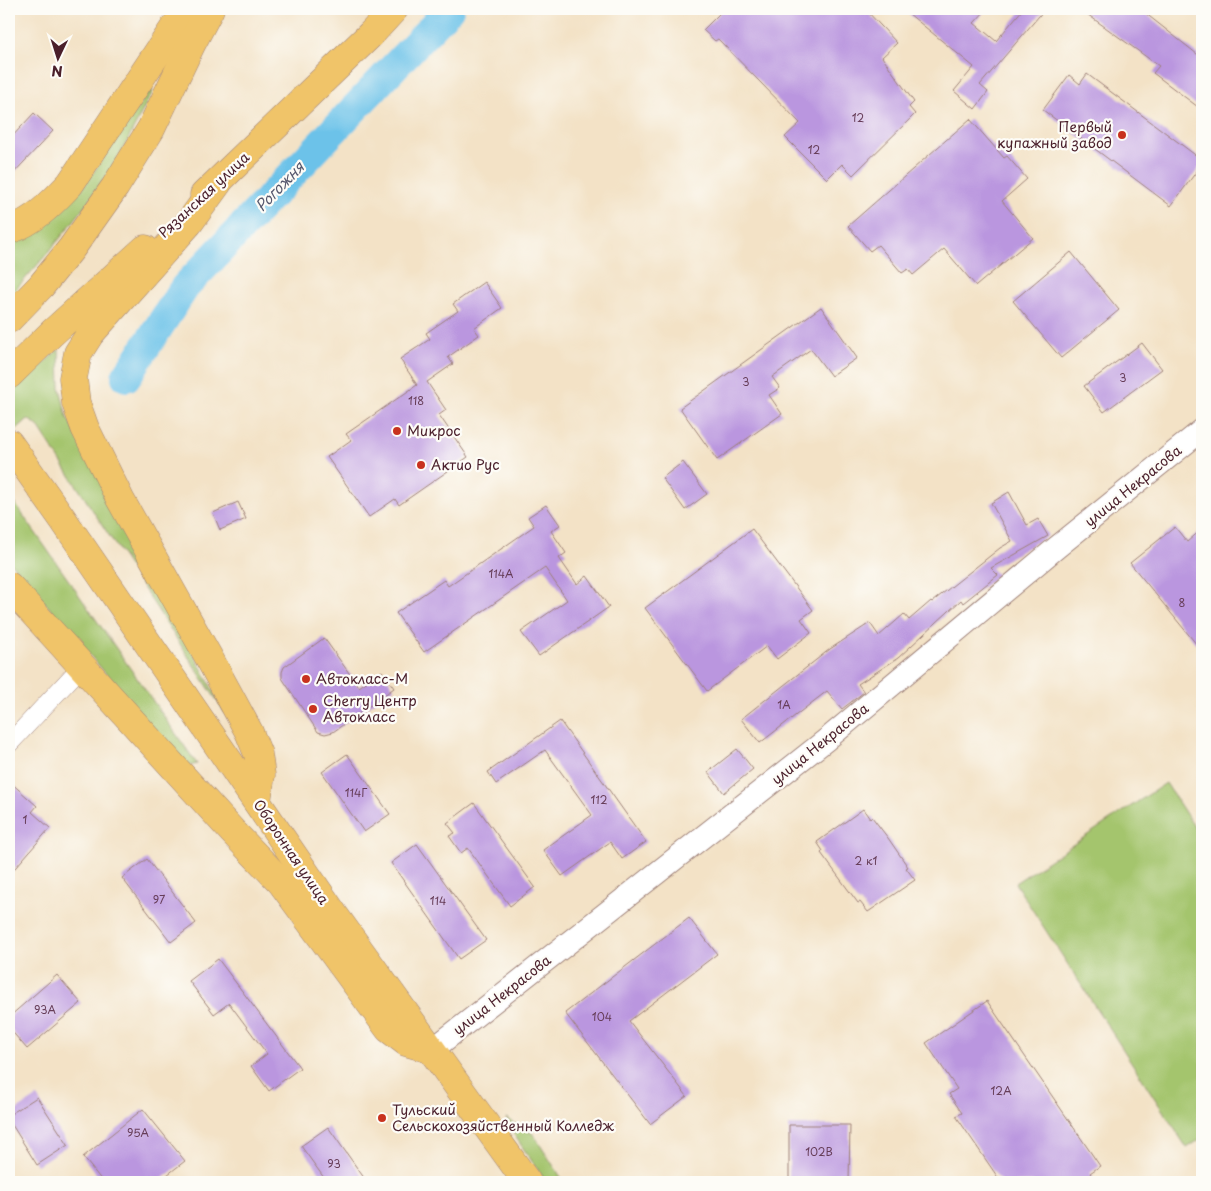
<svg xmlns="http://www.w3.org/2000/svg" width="1211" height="1191" font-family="'Playpen Sans',sans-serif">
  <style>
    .green { fill: #a4c56d; stroke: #77724c }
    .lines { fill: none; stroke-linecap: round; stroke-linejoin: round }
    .river { stroke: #6cc2e9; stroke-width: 30 }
    .building { fill: #ba96df }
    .minor-casing { stroke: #9e8078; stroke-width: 19 }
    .tertiary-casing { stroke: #9e8078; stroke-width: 24 }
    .primary-casing { stroke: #9e8078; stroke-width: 29 }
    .minor { stroke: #fff; stroke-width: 18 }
    .tertiary { stroke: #fff; stroke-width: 22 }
    .primary { stroke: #f0c469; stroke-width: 28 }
    .poi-dot { fill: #c8321e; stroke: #fdfcf7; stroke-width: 2 }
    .labels { text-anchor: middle; stroke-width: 4.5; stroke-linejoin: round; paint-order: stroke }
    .number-label { font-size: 11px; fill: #663d58 }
    .poi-label { font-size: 14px; fill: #4a1f2b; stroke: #fdfcf7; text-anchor: start }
    .street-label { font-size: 14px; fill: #4a1f2b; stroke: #fdfcf7 }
    .water-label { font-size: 15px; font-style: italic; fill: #56586e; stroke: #fdfcf7 }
  </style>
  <rect width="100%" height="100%" fill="#fdfcf7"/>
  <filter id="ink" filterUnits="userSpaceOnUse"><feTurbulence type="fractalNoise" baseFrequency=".02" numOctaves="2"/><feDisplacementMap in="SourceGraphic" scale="10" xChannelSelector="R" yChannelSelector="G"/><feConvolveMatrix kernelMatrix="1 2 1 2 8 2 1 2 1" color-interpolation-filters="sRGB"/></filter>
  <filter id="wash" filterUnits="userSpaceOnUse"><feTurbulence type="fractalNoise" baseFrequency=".0096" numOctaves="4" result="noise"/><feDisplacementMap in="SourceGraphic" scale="20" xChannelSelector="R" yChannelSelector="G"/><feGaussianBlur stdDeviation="1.12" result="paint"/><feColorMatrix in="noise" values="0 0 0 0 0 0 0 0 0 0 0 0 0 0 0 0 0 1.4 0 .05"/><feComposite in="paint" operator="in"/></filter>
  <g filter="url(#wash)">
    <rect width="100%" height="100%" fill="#f3e2c6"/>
    <g class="green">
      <path d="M149 91H153C141 113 131 135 119 156 88 207 49 253 9 297V243L82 189Z"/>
      <path d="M59 349 60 388 67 417 227 716 37 425 28 419 9 436V395Z"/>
      <path d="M9 495 197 764 186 767 9 561Z"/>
      <path d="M1166 783 1202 839V1138L1187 1148 1015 883Z"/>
      <path d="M506 1118 533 1134 564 1182H546L513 1133Z"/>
    </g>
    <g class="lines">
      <path class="river" d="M126 377 185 287 449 9"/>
    </g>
    <g id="blocks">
      <g class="building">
        <path d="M724 9H865L897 43 882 57 914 102 909 107 915 114 853 175 842 164 827 179 785 137 800 123 718 39 715 41 703 30Z"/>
        <path d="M903 9H987L974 23 996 41 1023 9H1045L980 85 988 92 975 109 954 91 974 67Z"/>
        <path d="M1080 9H1140L1202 58V110L1153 73 1159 66Z"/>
        <path d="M1087 74 1202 160V164L1171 206 1043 110 1069 75 1080 84Z"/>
        <path d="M34 113 53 131 9 178V140Z"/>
        <path d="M970 119 1004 158 1007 156 1027 179 1002 201 1033 238 976 286 944 249 913 275 908 269 902 273 878 245 870 251 848 226Z"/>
        <path d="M1071 252 1119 310 1061 358 1013 301Z"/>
        <path d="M484 282 502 308 474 328 479 335 448 357 453 364 427 382 446 410 439 415 468 457 399 505 395 499 369 517 327 457 351 440 346 434 417 385 400 359 430 339 426 333 458 311 453 304Z"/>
        <path d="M821 307 857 358 831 376 811 349 772 377 780 388 769 395 782 414 717 460 680 408Z"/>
        <path d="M1142 343 1162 369 1104 412 1084 386Z"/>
        <path d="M683 462 707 494 685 510 662 478Z"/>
        <path d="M1009 492 1027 525 1038 519 1048 536 991 568 998 575 963 603 961 600 898 658 858 684 864 692 842 709 827 691 760 743 741 719 830 649 870 623 879 636 904 614 909 620 931 601 932 602 1000 548 1012 541 991 503Z"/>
        <path d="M238 502 246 519 220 530 213 513Z"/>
        <path d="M546 505 560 525 551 531 566 553 559 558 577 584 587 576 609 607 539 656 521 632 567 600 545 568 424 652 396 613 444 580 448 586 534 526 528 517Z"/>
        <path d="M1175 527 1187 542 1202 529V651L1130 563Z"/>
        <path d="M752 529 813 610 801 619 811 633 777 659 767 646 707 691 645 608Z"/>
        <path d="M324 638 359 687 382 671 394 688 333 732 325 734 318 732 282 678V672L284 667Z"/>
        <path d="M560 721 646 842 622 859 610 842 562 876 543 850 592 815 545 750 496 784 488 772Z"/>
        <path d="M737 749 753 769 724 793 708 772Z"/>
        <path d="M347 754 390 814 364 832 322 772Z"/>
        <path d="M9 781 37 806 32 812 50 828 9 875Z"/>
        <path d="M474 803 535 887 510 906 468 848 461 853 449 836 455 833 447 823Z"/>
        <path d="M863 809 870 819 872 817 888 838 908 867 906 868 915 880 868 912 860 902 858 903 821 853 823 851 817 842Z"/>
        <path d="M417 844 486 940 459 959 391 863Z"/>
        <path d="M147 859 196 923 171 942 122 878Z"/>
        <path d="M689 918 717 954 629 1021 687 1096 650 1124 565 1013Z"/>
        <path d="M218 959 300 1068 269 1091 251 1066 267 1054 229 1003 214 1014 189 981Z"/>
        <path d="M57 975 81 1003 27 1049 9 1028V1017Z"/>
        <path d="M987 1001 1100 1166 1090 1173 1096 1182H1001L956 1116 962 1113 949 1094 957 1089 926 1043Z"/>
        <path d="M37 1097 68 1145 37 1165 9 1120V1115Z"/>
        <path d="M143 1109 185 1161 158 1182H103L83 1157Z"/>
        <path d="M789 1125H850L849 1182H789Z"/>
        <path d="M328 1127 367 1182H327L301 1146Z"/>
      </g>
    </g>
  </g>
  <g filter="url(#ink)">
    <use href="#blocks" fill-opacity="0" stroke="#9e8078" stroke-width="1"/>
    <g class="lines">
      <g class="minor-casing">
        <path id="minor" d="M9 744 82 666"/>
      </g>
      <g class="tertiary-casing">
        <path id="tertiary" d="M432 1050 826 740 1056 548 1202 430"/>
      </g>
      <g class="primary-casing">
        <g id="primary">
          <path d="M218 183 189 223 90 334 78 353 73 378 76 403 85 428 120 499 208 656 249 732 258 754 261 775 257 801"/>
          <path d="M204 195 371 34 394 9"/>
          <path d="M9 230C34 222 52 203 70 184L174 28 189 9"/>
          <path d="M9 319 41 286 71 249 115 187 151 129 191 45 210 9"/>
          <path d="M9 375 52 333 145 249"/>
          <path d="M9 443 62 518 335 916 527 1182"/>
          <path d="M9 586 233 832 281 882 389 1029 406 1042 430 1049"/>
        </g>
      </g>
      <use href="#minor" class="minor"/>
      <use href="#tertiary" class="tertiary"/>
      <use href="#primary" class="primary"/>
    </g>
  </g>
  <g class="poi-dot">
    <circle cx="1122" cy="135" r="5"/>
    <circle cx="397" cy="431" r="5"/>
    <circle cx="421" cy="465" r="5"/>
    <circle cx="306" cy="679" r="5"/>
    <circle cx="313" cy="709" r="5"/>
    <circle cx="382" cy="1118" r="5"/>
  </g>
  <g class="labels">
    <g class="number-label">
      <text x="858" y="122">12</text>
      <text x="814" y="154">12</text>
      <text x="1123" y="382">3</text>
      <text x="746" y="386">3</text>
      <text x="416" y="405">118</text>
      <text x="501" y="578">114А</text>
      <text x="1182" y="607">8</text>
      <text x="784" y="709">1А</text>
      <text x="356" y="797">114Г</text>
      <text x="599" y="804">112</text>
      <text x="25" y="824">1</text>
      <text x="866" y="865">2 к1</text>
      <text x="159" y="904">97</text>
      <text x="438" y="905">114</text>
      <text x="45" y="1014">93А</text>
      <text x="602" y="1021">104</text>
      <text x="1001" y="1095">12А</text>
      <text x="138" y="1137">95А</text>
      <text x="819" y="1156">102В</text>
      <text x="334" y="1168">93</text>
    </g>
    <g class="poi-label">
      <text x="1112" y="132" text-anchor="end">Первый<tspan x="1112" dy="16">купажный завод</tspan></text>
      <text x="407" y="436">Микрос</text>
      <text x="431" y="470">Актио Рус</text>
      <text x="316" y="684">Автокласс-М</text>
      <text x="323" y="706">Cherry Центр<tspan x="323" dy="16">Автокласс</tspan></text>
      <text x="392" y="1115">Тульский<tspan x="392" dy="16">Сельскохозяйственный Колледж</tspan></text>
    </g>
    <g class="street-label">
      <text transform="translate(204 195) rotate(-43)" y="5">Рязанская улица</text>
      <text transform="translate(1133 486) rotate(-39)" y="5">улица Некрасова</text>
      <text transform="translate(820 744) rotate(-39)" y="5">улица Некрасова</text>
      <text transform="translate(291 852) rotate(56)" y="5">Оборонная улица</text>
      <text transform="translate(502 995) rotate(-38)" y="5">улица Некрасова</text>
    </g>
    <g class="water-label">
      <text transform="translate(280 187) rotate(-46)" y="5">Рогожня</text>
    </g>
  </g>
  <rect width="1211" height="1191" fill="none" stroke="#fdfcf7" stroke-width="30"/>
  <g transform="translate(58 58) rotate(184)" stroke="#fdfcf7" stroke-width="4" paint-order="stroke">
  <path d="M0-4L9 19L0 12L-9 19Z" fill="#4a1f2b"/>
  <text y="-8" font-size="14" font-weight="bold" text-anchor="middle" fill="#4a1f2b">N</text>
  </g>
</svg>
